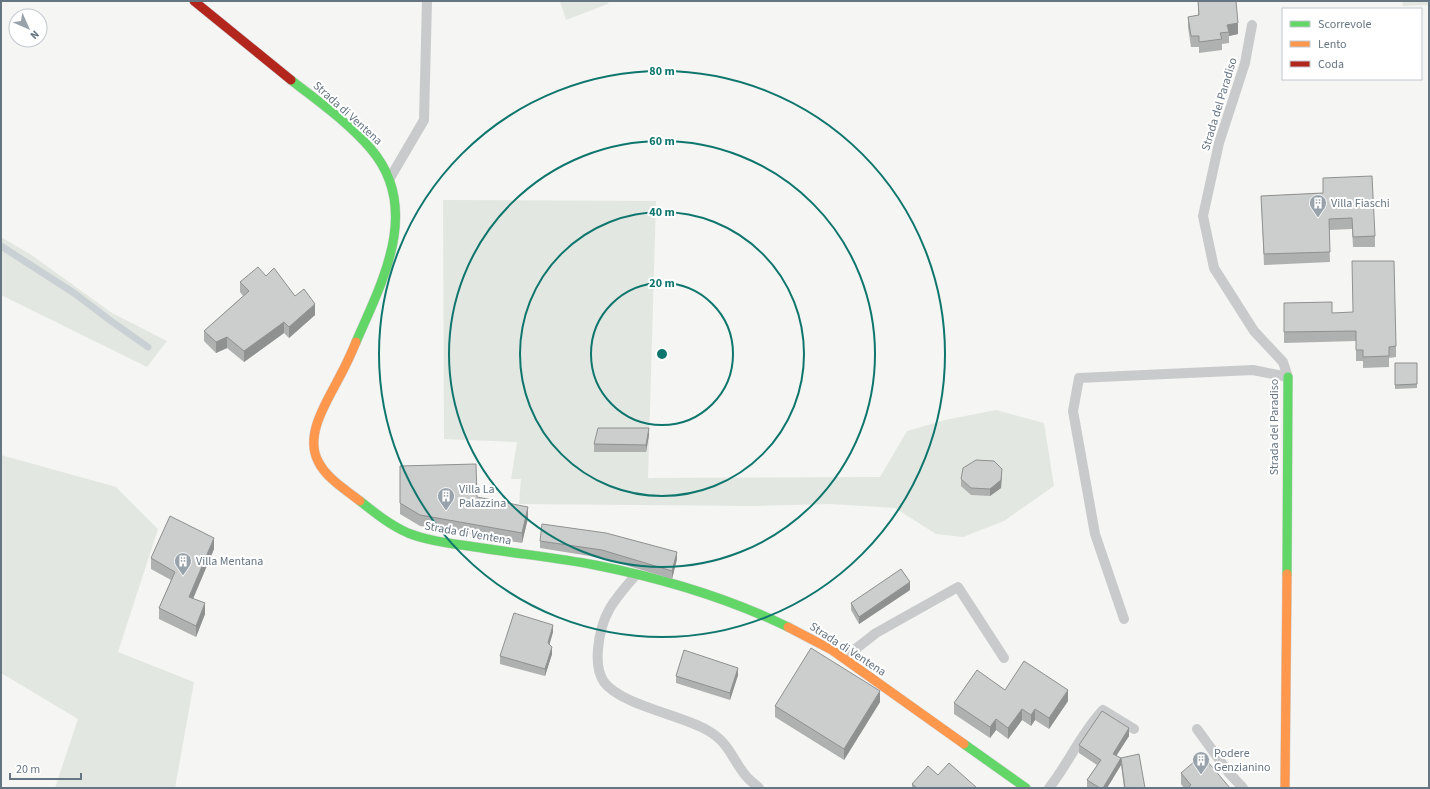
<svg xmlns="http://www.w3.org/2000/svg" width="1430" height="789" font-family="'Source Sans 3',sans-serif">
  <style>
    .green { fill: #e3e7e1 }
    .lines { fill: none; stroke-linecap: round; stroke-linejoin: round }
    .stream { stroke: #cad1d4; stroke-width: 7 }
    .fast-casing { stroke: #d1d2d3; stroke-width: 10 }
    .slow-casing { stroke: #d1d2d3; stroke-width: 10 }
    .jam-casing { stroke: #d1d2d3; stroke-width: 10 }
    .lane { stroke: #c9cacb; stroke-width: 10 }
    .fast { stroke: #63d668; stroke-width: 9 }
    .slow { stroke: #ff974d; stroke-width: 9 }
    .jam { stroke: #b3261e; stroke-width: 9 }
    .wall { fill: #afb0b0 }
    .shaded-wall { fill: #8f9090 }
    .building { fill: #cccdcd; stroke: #8f9090 }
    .ring { fill: none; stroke: #0f766e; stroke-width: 2 }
    .labels { text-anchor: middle; stroke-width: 4; stroke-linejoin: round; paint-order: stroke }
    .street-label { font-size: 12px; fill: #667582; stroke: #fff }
    .poi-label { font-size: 12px; fill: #667582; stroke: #fff; text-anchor: start }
    .centre { fill: #0f766e; stroke: #fff; stroke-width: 2 }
    .ring-label { font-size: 12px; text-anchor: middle; font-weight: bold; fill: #0f766e; stroke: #fff; stroke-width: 4; stroke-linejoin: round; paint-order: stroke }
  </style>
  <rect width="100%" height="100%" fill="#f5f5f3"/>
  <g class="green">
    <path d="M560 1H609L608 4 566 20Z"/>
    <path d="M1402 1H1429V5L1403 6Z"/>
    <path d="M443 200 656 201 648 478 880 477 907 431 945 420 996 410 1044 423 1054 486 1004 521 963 537 936 534 895 508 830 504 755 506 519 504 521 479H511L517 442 444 439Z"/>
    <path d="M1 237 30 254 112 313 167 341 147 367 1 295Z"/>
    <path d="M1 455 116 487 158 529 118 652 194 682 175 788H55L78 719 1 673Z"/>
  </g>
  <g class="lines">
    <path class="stream" d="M1 246 74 293 111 321 148 347"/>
    <g class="fast-casing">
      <g id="fast">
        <path d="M291 80C319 102 348 122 371 149 422 209 382 282 356 342"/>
        <path d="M360 501C375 513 390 525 408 533 431 542 457 544 482 548 520 554 558 558 595 565 661 578 728 598 788 627"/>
        <path d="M1287 574 1288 377"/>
        <path d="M964 744 1026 788"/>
      </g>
    </g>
    <g class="slow-casing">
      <g id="slow">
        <path d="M356 342C351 354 346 365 340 376 328 400 304 434 318 461 326 478 346 490 360 501"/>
        <path d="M788 627 832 650 964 744"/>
        <path d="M1285 788 1287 574"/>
      </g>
    </g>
    <g class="jam-casing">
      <path id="jam" d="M194 1 291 80"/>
    </g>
    <g class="lane">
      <path d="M390 178 424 120 427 1"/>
      <path d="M635 576C613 601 601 615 598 649 597 660 598 673 604 682 621 705 681 715 707 730 730 743 731 758 746 776 749 780 755 784 759 788"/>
      <path d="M1124 619 1095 534 1073 411 1079 378 1253 370 1288 377 1283 362 1254 331 1214 268 1203 216 1219 143 1245 63 1252 25"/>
      <path d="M844 658 876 633 958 587 1004 658"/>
      <path d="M1197 729 1229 773 1243 788"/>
      <path d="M1049 788C1069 763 1081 733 1103 710L1134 729"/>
    </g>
    <use href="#fast" class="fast"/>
    <use href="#slow" class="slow"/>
    <use href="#jam" class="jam"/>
  </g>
  <g class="wall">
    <path d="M1198 1H1236L1238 34 1229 36V43L1222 44V50L1199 53V47H1191L1188 27V17L1198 15Z"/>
    <path d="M1323 178 1375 236V247H1353L1352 229 1329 230 1330 262 1264 265 1261 196 1323 193Z"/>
    <path d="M266 276 295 296 315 315 289 338 284 333 244 362 227 348 216 353 204 341V331L243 296 240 292V282Z"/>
    <path d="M1284 303 1332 313 1396 346V357L1389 358V367L1363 368V361H1356V341L1284 343Z"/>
    <path d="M1395 363H1417V388L1395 389Z"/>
    <path d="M649 435 646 452H594V444Z"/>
    <path d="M400 466 528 518 522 543 420 526 400 514Z"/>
    <path d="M1002 477 1001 488 990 496 971 495 961 486V479Z"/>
    <path d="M540 541 677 559 672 579 602 558 540 548Z"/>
    <path d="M214 549 193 599 205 614 196 637 159 619V608L171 580 151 569V558Z"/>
    <path d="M910 590 859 624 851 610V603Z"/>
    <path d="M553 632 549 644 552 654 545 676 500 664V656Z"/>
    <path d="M738 675 730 700 676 683V676Z"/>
    <path d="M1005 690 1068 701 1049 729 1035 720 1031 726 1022 720 1008 739 996 730 990 738 954 714V703Z"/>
    <path d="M880 702 844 760 775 717V706Z"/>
    <path d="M1129 736 1116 756 1121 758 1145 788H1124L1121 765 1107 788H1088L1087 787V780L1097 765 1079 753V745Z"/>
    <path d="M1181 773 1230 788H1184L1181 784Z"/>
    <path d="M938 775 977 788H912V784Z"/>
  </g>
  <g class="shaded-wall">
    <path d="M1238 23V34L1229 36V32L1227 25Z"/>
    <path d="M315 304V315L289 338V327Z"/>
    <path d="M284 322V333L244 362V351Z"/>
    <path d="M227 337V348L216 353V342Z"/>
    <path d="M649 428V435L646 452V445Z"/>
    <path d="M1002 469 1001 488 990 496V489Z"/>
    <path d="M528 507V518L522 543V533Z"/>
    <path d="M214 538V549L189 608V597Z"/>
    <path d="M677 552V559L672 579V571Z"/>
    <path d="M910 582V590L859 624V617Z"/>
    <path d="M205 603V614L196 637V626Z"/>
    <path d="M553 625V632L548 650V643Z"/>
    <path d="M552 647V654L545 676V669Z"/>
    <path d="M738 668V675L730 700V693Z"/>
    <path d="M1068 690V701L1049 729V718Z"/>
    <path d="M880 691V702L844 760V749Z"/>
    <path d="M1022 709V720L1008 739V728Z"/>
    <path d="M1035 709V720L1031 726V715Z"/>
    <path d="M996 719V730L990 738V727Z"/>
    <path d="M1129 728V736L1113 761V754Z"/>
    <path d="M1121 758V765L1107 788H1103Z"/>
  </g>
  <g class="building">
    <path d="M1198 1H1236L1238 23 1227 25 1229 32 1220 33 1222 39 1199 42V36H1191L1188 17 1199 15Z"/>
    <path d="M1372 176 1375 236 1353 237 1352 218 1329 219 1330 252 1264 254 1261 196 1323 193V178Z"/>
    <path d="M1352 261H1394L1396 346 1389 347V356L1363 357V350H1356V331L1284 332V303L1332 302V313L1353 312Z"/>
    <path d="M258 267 266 276 274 268 295 296 304 289 315 304 289 327 284 322 244 351 227 337 216 342 204 331 249 291 240 282Z"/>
    <path d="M1395 363H1417V384L1395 385Z"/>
    <path d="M598 428H649L646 445 594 444Z"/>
    <path d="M976 460 994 461 1002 469 1001 480 990 489 971 488 961 479 963 468Z"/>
    <path d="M476 464 477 497 528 507 522 533 420 515 400 503V466Z"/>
    <path d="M170 516 214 538 189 597 205 603 196 626 159 608 175 572 151 558Z"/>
    <path d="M542 524 606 533 677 552 672 571 602 550 540 541Z"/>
    <path d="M901 569 910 582 859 617 851 603Z"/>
    <path d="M514 613 553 625 548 643 552 647 545 669 500 656Z"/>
    <path d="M811 648 880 691 844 749 775 706Z"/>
    <path d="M684 650 738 668 730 693 676 676Z"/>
    <path d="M1024 661 1068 690 1049 718 1035 709 1031 715 1022 709 1008 728 996 719 990 727 954 703 977 670 1005 690Z"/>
    <path d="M1102 711 1129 728 1113 754 1121 758 1103 788H1100L1087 780 1101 760 1079 745Z"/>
    <path d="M1139 754 1145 788H1125L1121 758Z"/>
    <path d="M1202 755 1230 788H1188L1191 785 1181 773Z"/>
    <path d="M949 763 977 788H917L912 784 928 766 938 775Z"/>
  </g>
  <g class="ring">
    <circle cx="662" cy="354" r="71"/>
    <circle cx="662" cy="354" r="142"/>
    <circle cx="662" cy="354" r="213"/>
    <circle cx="662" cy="354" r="283"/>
  </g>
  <defs>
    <g id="building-pin" transform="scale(0.9)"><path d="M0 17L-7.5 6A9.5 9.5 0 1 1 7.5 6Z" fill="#98a2aa" stroke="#fff"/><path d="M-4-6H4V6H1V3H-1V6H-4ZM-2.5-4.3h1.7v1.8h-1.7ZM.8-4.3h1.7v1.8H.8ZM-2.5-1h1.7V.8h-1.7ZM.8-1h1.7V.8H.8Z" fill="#fff"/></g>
  </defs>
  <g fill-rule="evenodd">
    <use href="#building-pin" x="1318" y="203"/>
    <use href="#building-pin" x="446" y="496"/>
    <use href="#building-pin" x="183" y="561"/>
    <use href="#building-pin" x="1201" y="760"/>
  </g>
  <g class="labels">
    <g class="street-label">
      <text transform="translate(1219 104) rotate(-73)" y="4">Strada del Paradiso</text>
      <text transform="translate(348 113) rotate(42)" y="4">Strada di Ventena</text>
      <text transform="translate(1274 427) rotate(-90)" y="4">Strada del Paradiso</text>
      <text transform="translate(468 533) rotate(10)" y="4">Strada di Ventena</text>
      <text transform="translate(848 649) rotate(33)" y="4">Strada di Ventena</text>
    </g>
    <g class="poi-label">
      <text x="1331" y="207">Villa Fiaschi</text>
      <text x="459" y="493">Villa La<tspan x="459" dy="14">Palazzina</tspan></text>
      <text x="196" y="565">Villa Mentana</text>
      <text x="1214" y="757">Podere<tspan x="1214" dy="14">Genzianino</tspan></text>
    </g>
  </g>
  <circle cx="662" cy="354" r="6" class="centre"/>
  <g class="ring-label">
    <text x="662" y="75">80 m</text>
    <text x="662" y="145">60 m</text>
    <text x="662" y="216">40 m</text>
    <text x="662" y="287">20 m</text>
  </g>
  <rect width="1430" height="789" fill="none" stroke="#667582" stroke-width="4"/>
  <rect x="1282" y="8" width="140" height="72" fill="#ffffff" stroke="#c2c8cd"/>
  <rect x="1290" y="21" width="20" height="6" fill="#63d668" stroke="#c2c8cd"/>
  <text x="1318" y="28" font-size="12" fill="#667582">Scorrevole</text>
  <rect x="1290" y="41" width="20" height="6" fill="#ff974d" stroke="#c2c8cd"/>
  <text x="1318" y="48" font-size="12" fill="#667582">Lento</text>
  <rect x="1290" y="61" width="20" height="6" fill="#b3261e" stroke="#c2c8cd"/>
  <text x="1318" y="68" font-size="12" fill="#667582">Coda</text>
  <g transform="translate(28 28) rotate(135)"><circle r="19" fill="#ffffff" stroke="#c2c8cd"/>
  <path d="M0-3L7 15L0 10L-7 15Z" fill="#98a2aa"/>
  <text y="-6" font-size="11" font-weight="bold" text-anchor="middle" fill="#667582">N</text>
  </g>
  <path d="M10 773v6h71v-6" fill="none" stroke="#667582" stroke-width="2"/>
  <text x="16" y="773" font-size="12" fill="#667582" stroke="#ffffff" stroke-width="3" paint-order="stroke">20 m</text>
</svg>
